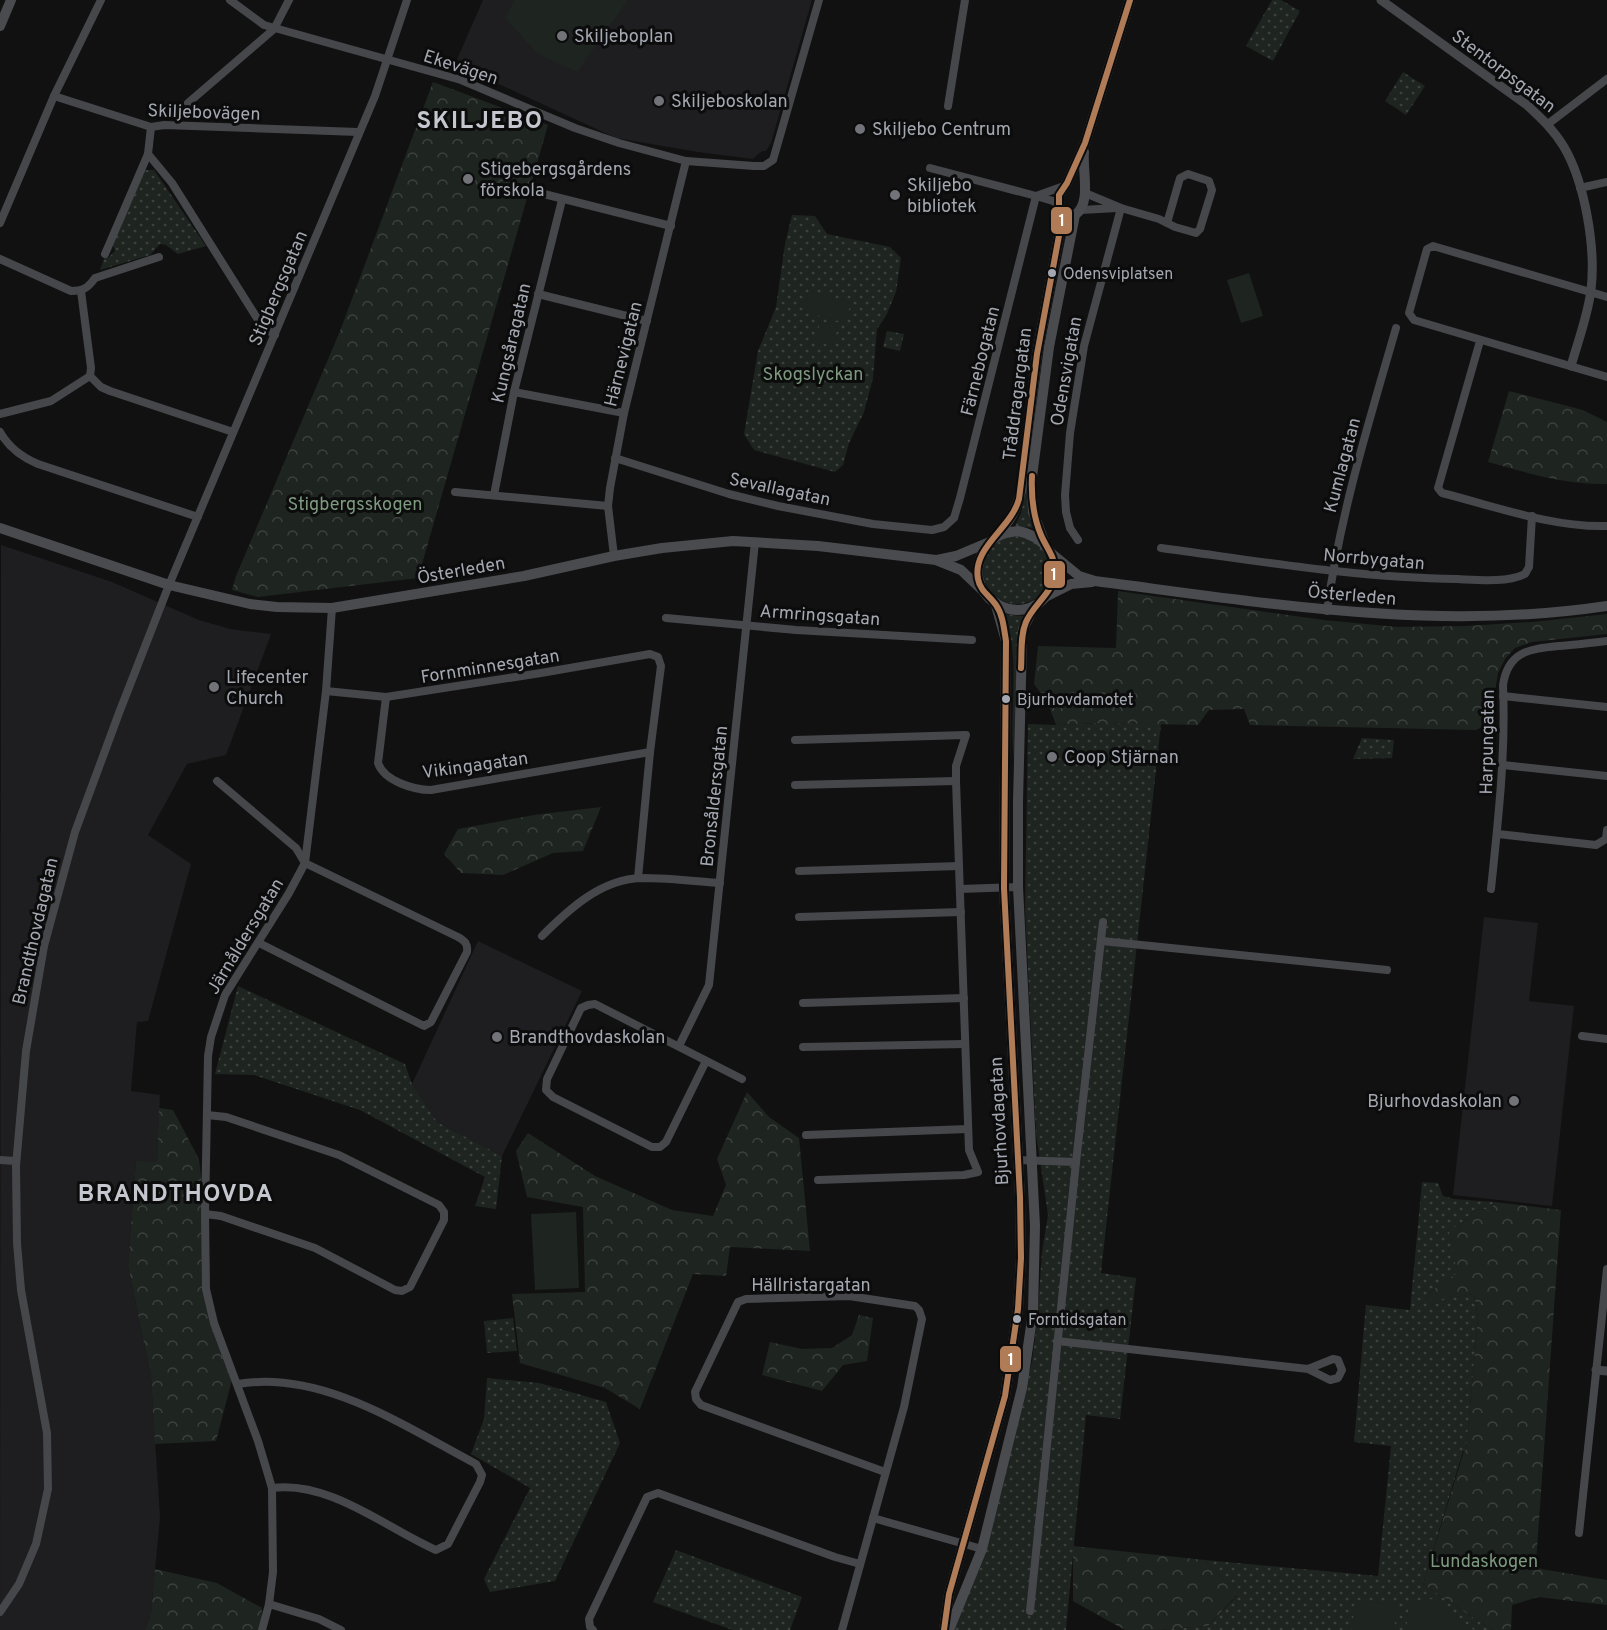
<svg xmlns="http://www.w3.org/2000/svg" width="1607" height="1630" font-family="Overpass,sans-serif">
  <style>
    .built { fill: #1e1e20 }
    .grass { fill: url(#grass-dots) }
    .forest { fill: url(#forest-crowns) }
    .pitch { fill: #1e241f }
    .lines { fill: none; stroke-linecap: round; stroke-linejoin: round }
    .minor { stroke: #46474b; stroke-width: 8 }
    .tertiary { stroke: #46474b; stroke-width: 9 }
    .secondary { stroke: #4a4b4f; stroke-width: 10 }
    .bus-1-casing { stroke: #0c0c0d; stroke-width: 10 }
    .bus-1 { stroke: #b07c57; stroke-width: 6 }
    .poi-dot { fill: #717379; stroke: #0c0c0d; stroke-width: 2 }
    .bus-dot { fill: #a4a8b1; stroke: #0c0c0d; stroke-width: 2 }
    .labels { text-anchor: middle; stroke-width: 6; stroke-linejoin: round; paint-order: stroke }
    .bus-label { font-size: 16px; fill: #a4a8b1; stroke: #0c0c0d; text-anchor: start }
    .poi-label { font-size: 18px; fill: #a4a8b1; stroke: #0c0c0d; text-anchor: start }
    .street-label { font-size: 18px; fill: #a4a8b1; stroke: #0c0c0d }
    .park-label { font-size: 18px; fill: #7d9a7f; stroke: #0c0c0d }
    .district-label { font-size: 24px; font-weight: bold; letter-spacing: 1.5px; fill: #c5c7ce; stroke: #0c0c0d }
    .line-badge { stroke: #0c0c0d; stroke-width: 2 }
    .badge-label { font-size: 16px; text-anchor: middle; font-weight: bold; fill: #fff }
  </style>
  <defs>
    <pattern id="grass-dots" width="8" height="8" patternUnits="userSpaceOnUse" patternTransform="scale(1.5)"><rect width="8" height="8" fill="#1e241f"/><path d="M2 2h.1M6 6h.1" fill="none" stroke="#3c413d" stroke-width="1.8" stroke-linecap="round"/></pattern>
    <pattern id="forest-crowns" width="20" height="18" patternUnits="userSpaceOnUse" patternTransform="scale(1.5)"><rect width="20" height="18" fill="#1e241f"/><path d="M2 6a3 3 0 1 1 6 0M12 15a3 3 0 1 1 6 0" fill="none" stroke="#3c413d"/></pattern>
  </defs>
  <rect width="100%" height="100%" fill="#111112"/>
  <g class="built">
    <path d="M483 0H812L771 143 766 151H762L753 159 698 152 616 138 455 64Z"/>
    <path d="M1 545 112 582 199 620 230 629 271 634 226 755 187 764 148 835 191 864 148 1021 137 1022 131 1091 160 1095 157 1162H136L128 1266 151 1377 160 1517 151 1613 145 1630H0Z"/>
    <path d="M1484 917 1538 923 1529 1001 1574 1006 1552 1206 1453 1195Z"/>
    <path d="M478 941 582 991 502 1156 437 1122 412 1084Z"/>
  </g>
  <g class="grass">
    <path d="M1272 0H1281L1300 11 1273 61 1246 46Z"/>
    <path d="M1403 72 1425 86 1406 115 1385 101Z"/>
    <path d="M145 170H154L206 246 178 254 166 245 160 244 150 255 100 270 105 256 109 257 115 251 112 243Z"/>
    <path d="M792 215 815 216 827 234 890 247 901 258 896 292 886 316 877 329 873 378 864 412 849 443 843 465 835 472 754 450 744 434 758 351 776 307 785 244Z"/>
    <path d="M887 331 904 334 900 351 883 347Z"/>
    <path d="M1026 491 1028 513 1033 528 1015 526 1021 513Z"/>
    <circle cx="1017" cy="570" r="34"/>
    <path d="M1005 614 1023 616 1020 627 1015 767C1007 715 1022 663 1005 614Z"/>
    <path d="M1101 723 1161 724 1101 1273 1136 1278 1120 1419 1086 1415 1066 1630H954L1012 1446 1032 1361 1037 1322 1042 1252 1048 1215 1036 1134 1025 909 1028 724 1056 725Z"/>
    <path d="M1362 738 1394 740 1392 758 1353 759Z"/>
    <path d="M238 986 405 1064 412 1084 437 1122 502 1156 496 1209 475 1206 485 1177 360 1110 254 1075 215 1074Z"/>
    <path d="M1422 1182 1438 1183 1443 1196 1454 1199 1494 1202 1492 1210 1476 1209 1460 1226 1457 1274 1430 1292 1425 1301 1474 1294 1478 1318 1466 1451H1463L1423 1584 1492 1630H1157L1208 1626 1237 1596 1205 1560 1378 1576 1391 1446 1354 1442 1365 1315 1366 1305 1410 1310Z"/>
    <path d="M513 1318 517 1351 487 1353 484 1321Z"/>
    <path d="M487 1378 539 1383 606 1402 620 1443 555 1581 490 1592 484 1579 530 1488 471 1454 484 1419Z"/>
    <path d="M676 1550 802 1597 790 1630H733L653 1602Z"/>
  </g>
  <g class="forest">
    <path d="M433 82 548 125 418 578 258 597 232 590 236 576 340 331Z"/>
    <path d="M1509 391 1583 410 1607 422V484C1566 485 1527 473 1488 462Z"/>
    <path d="M1118 591 1324 620 1397 627 1466 626 1532 622 1607 614V634L1532 642 1515 648 1505 659 1498 673 1493 703 1486 715 1484 726 1476 730 1250 725 1244 709 1209 710 1198 725 1101 723 1056 725 1048 703 1034 684 1038 646 1116 648Z"/>
    <path d="M601 807 583 851 553 853 503 875 461 873 444 854 458 829 534 815Z"/>
    <path d="M747 1092 769 1117 799 1138 810 1251 730 1247 726 1276 693 1274 640 1409 605 1388 520 1363 512 1294 585 1292 583 1207 527 1197 516 1151 528 1133 595 1176 672 1210 713 1216 726 1185 717 1159Z"/>
    <path d="M159 1108 173 1110 199 1159 205 1211 207 1294 233 1376 216 1441 155 1444 151 1377 128 1266 136 1161 157 1162Z"/>
    <path d="M1494 1202 1561 1210 1536 1563 1541 1569 1607 1580V1605L1538 1597 1512 1605 1511 1630H1492L1423 1584 1464 1451 1466 1450 1478 1318 1474 1294 1424 1302 1430 1292 1457 1273 1448 1227 1460 1226 1476 1209 1492 1210Z"/>
    <path d="M859 1315 873 1318 867 1361 843 1365 822 1391 762 1375 770 1342 802 1349 832 1348 852 1335Z"/>
    <path d="M1073 1546 1205 1560 1237 1595 1208 1626 1157 1630H1125L1073 1601Z"/>
    <path d="M155 1569 217 1583 262 1608 261 1630H145L151 1613Z"/>
  </g>
  <g class="pitch">
    <path d="M515 0H628L577 72 538 54 505 18Z"/>
    <path d="M1249 273 1263 316 1241 323 1227 280Z"/>
    <path d="M809 291 851 303 845 323 803 311Z"/>
    <path d="M820 323 838 328 832 346 815 341Z"/>
    <path d="M576 1212 579 1288 535 1290 531 1214Z"/>
    <path d="M1433 1599 1474 1630H1406L1409 1607 1415 1601Z"/>
    <path d="M1355 1600 1397 1605 1394 1630H1352Z"/>
  </g>
  <g class="lines">
    <g class="minor">
      <path d="M230 0 264 25 461 80 575 128 619 143 686 161 754 166H764L773 160 819 0"/>
      <path d="M54 96 151 127 164 125 358 132"/>
      <path d="M188 103 274 29 289 0"/>
      <path d="M948 106 965 0"/>
      <path d="M1548 124 1607 79"/>
      <path d="M148 154 172 183 262 326 275 335"/>
      <path d="M930 168 1036 196 1053 201 1059 205"/>
      <path d="M1580 188 1607 182"/>
      <path d="M1085 193 1121 208 1159 219 1175 227 1196 233 1200 229 1212 190 1209 181 1188 174 1180 178 1167 223"/>
      <path d="M544 194 671 226"/>
      <path d="M1036 196 1064 186"/>
      <path d="M1081 210 1117 208"/>
      <path d="M0 223 54 96 101 0"/>
      <path d="M105 254 148 154 151 127"/>
      <path d="M0 259 71 291C83 291 88 288 95 278L159 257"/>
      <path d="M81 291 91 368 90 376"/>
      <path d="M538 294 647 321"/>
      <path d="M1607 297 1433 246 1427 249 1409 313 1414 320 1607 377"/>
      <path d="M1480 341 1438 488 1442 493C1494 506 1553 528 1607 526"/>
      <path d="M514 392 624 413"/>
      <path d="M0 414 51 401 90 376 101 387 110 391 233 432"/>
      <path d="M0 432C9 448 21 457 38 464L198 517"/>
      <path d="M615 458 729 494 778 506 873 524 932 530 944 527 954 518 960 498 1036 196"/>
      <path d="M455 492 608 506"/>
      <path d="M494 495 514 392 562 200"/>
      <path d="M1078 540 1070 528 1066 512 1065 495 1070 433 1084 346 1121 208"/>
      <path d="M1161 548C1259 561 1358 578 1457 579 1478 580 1506 583 1525 574L1529 567 1532 516"/>
      <path d="M614 556 608 506 610 488 624 413 686 161"/>
      <path d="M1327 611C1340 514 1369 422 1396 328"/>
      <path d="M666 618 796 630 972 640"/>
      <path d="M326 691 386 697 541 673 650 654 658 657 661 666 650 752 638 878"/>
      <path d="M1503 696 1607 707"/>
      <path d="M386 697 378 763C384 781 414 790 431 790L650 752"/>
      <path d="M795 740 966 735 956 766V781L969 1150 978 1172 964 1175 818 1180"/>
      <path d="M1503 765 1607 776"/>
      <path d="M217 781 296 848 305 863 458 937C465 941 468 944 467 952L431 1022 424 1026 259 943"/>
      <path d="M795 785 956 781"/>
      <path d="M1498 834 1596 845 1606 839 1607 830"/>
      <path d="M799 871 959 866"/>
      <path d="M960 889 1018 887"/>
      <path d="M1491 889C1498 821 1506 754 1503 685 1508 651 1530 649 1559 646 1575 645 1591 643 1607 641"/>
      <path d="M799 917 961 912"/>
      <path d="M542 936C568 910 601 879 641 878 667 878 694 881 720 883"/>
      <path d="M1102 941 1387 970"/>
      <path d="M803 1003 964 998"/>
      <path d="M1582 1036 1607 1039"/>
      <path d="M679 1046 709 985 755 542"/>
      <path d="M803 1047 965 1044"/>
      <path d="M706 1061 666 1142 660 1147H652L553 1097 546 1090 547 1079 581 1008 588 1005 595 1004 742 1079"/>
      <path d="M806 1135 968 1129"/>
      <path d="M0 1160 16 1161"/>
      <path d="M1017 1160 1076 1162"/>
      <path d="M205 1214 221 1216 315 1248 395 1290 402 1291 410 1287 444 1220V1212L439 1205 339 1155 226 1117 207 1115"/>
      <path d="M1057 1341 1308 1369 1333 1359 1338 1360 1342 1370 1338 1378 1330 1380 1308 1369"/>
      <path d="M238 1384C322 1370 404 1426 476 1464L482 1475 480 1482 448 1544 436 1550C386 1528 329 1480 272 1488"/>
      <path d="M873 1518 982 1549"/>
      <path d="M1579 1533 1607 1269"/>
      <path d="M269 1604 319 1619 341 1630"/>
      <path d="M1030 1611 1076 1162 1103 922"/>
      <path d="M0 1612 19 1584 36 1544 48 1489 47 1433 21 1290 17 1243 16 1166 26 1051 44 946 75 832 119 713 169 585 375 96 407 0"/>
      <path d="M262 1630 269 1604 273 1572 272 1488 258 1441 214 1323 206 1289 205 1214 208 1056 211 1037 225 995 289 893 305 863 326 691 332 608"/>
      <path d="M593 1630 590 1627 589 1619 647 1497 658 1493 835 1557 860 1564"/>
      <path d="M842 1630 904 1407 922 1319 919 1310 915 1306 849 1296 746 1299 738 1302 695 1392 696 1399 701 1405 885 1472"/>
    </g>
    <g class="tertiary">
      <path d="M1381 0 1527 105C1541 118 1554 130 1564 147 1585 183 1596 248 1591 290 1588 315 1578 341 1571 366"/>
      <path d="M1596 1370 1607 1371"/>
    </g>
    <g class="secondary">
      <path d="M0 26 11 0"/>
      <path d="M0 528 169 585 250 604 277 607 332 608 524 576 614 556 662 548 733 541 818 546 936 560 961 570 982 590"/>
      <path d="M1018 531C1043 536 1063 558 1052 585 1032 635 960 602 982 554 989 538 1000 533 1018 531Z"/>
      <path d="M996 536C1009 522 1017 510 1021 491L1037 354 1063 214 1059 205V195L1067 183 1085 143 1130 0"/>
      <path d="M1045 544 1033 512 1031 484 1049 347 1075 215C1092 203 1082 172 1084 152"/>
      <path d="M1051 553 1079 576 1095 581C1266 603 1435 632 1607 606"/>
      <path d="M937 560 956 556 987 543"/>
      <path d="M1045 597 1071 584 1092 582"/>
      <path d="M944 1630 949 1594 1005 1396 1018 1309 1021 1258 1020 1197 1004 888 1006 641 995 602"/>
      <path d="M949 1630 982 1549 1022 1388 1033 1312 1035 1226 1018 887V802L1022 640 1023 629 1034 607"/>
    </g>
    <g class="bus-1-casing">
      <g id="bus-1">
        <path d="M1021 668C1022 653 1020 636 1026 622 1034 603 1055 592 1055 570 1055 557 1046 547 1041 535 1033 516 1031 497 1032 476"/>
        <path d="M944 1630 949 1594 1005 1396 1018 1309 1021 1258 1020 1197 1004 888 1006 641C1004 629 1003 615 996 605 990 596 980 591 978 579 972 547 1011 529 1019 499L1037 354 1063 214 1059 205V195L1067 183 1085 143 1130 0"/>
      </g>
    </g>
    <use href="#bus-1" class="bus-1"/>
  </g>
  <g class="poi-dot">
    <circle cx="562" cy="36" r="6"/>
    <circle cx="659" cy="101" r="6"/>
    <circle cx="860" cy="129" r="6"/>
    <circle cx="468" cy="179" r="6"/>
    <circle cx="895" cy="195" r="6"/>
    <circle cx="214" cy="687" r="6"/>
    <circle cx="1052" cy="757" r="6"/>
    <circle cx="497" cy="1037" r="6"/>
    <circle cx="1514" cy="1101" r="6"/>
  </g>
  <g class="bus-dot">
    <circle cx="1052" cy="273" r="5"/>
    <circle cx="1006" cy="699" r="5"/>
    <circle cx="1017" cy="1319" r="5"/>
  </g>
  <g class="labels">
    <g class="bus-label">
      <text x="1063" y="279">Odensviplatsen</text>
      <text x="1017" y="705">Bjurhovdamotet</text>
      <text x="1028" y="1325">Forntidsgatan</text>
    </g>
    <g class="poi-label">
      <text x="574" y="42">Skiljeboplan</text>
      <text x="671" y="107">Skiljeboskolan</text>
      <text x="872" y="135">Skiljebo Centrum</text>
      <text x="480" y="175">Stigebergsgårdens<tspan x="480" dy="21">förskola</tspan></text>
      <text x="907" y="191">Skiljebo<tspan x="907" dy="21">bibliotek</tspan></text>
      <text x="226" y="683">Lifecenter<tspan x="226" dy="21">Church</tspan></text>
      <text x="1064" y="763">Coop Stjärnan</text>
      <text x="509" y="1043">Brandthovdaskolan</text>
      <text x="1502" y="1107" text-anchor="end">Bjurhovdaskolan</text>
    </g>
    <g class="street-label">
      <text transform="translate(461 67) rotate(18)" y="6">Ekevägen</text>
      <text transform="translate(1504 71) rotate(37)" y="6">Stentorpsgatan</text>
      <text transform="translate(204 112) rotate(2)" y="6">Skiljebovägen</text>
      <text transform="translate(278 288) rotate(-67)" y="6">Stigbergsgatan</text>
      <text transform="translate(511 343) rotate(-77)" y="6">Kungsåragatan</text>
      <text transform="translate(623 354) rotate(-76)" y="6">Härnevigatan</text>
      <text transform="translate(980 361) rotate(-76)" y="6">Färnebogatan</text>
      <text transform="translate(1066 371) rotate(-80)" y="6">Odensvigatan</text>
      <text transform="translate(1017 394) rotate(-83)" y="6">Tråddragargatan</text>
      <text transform="translate(1342 465) rotate(-75)" y="6">Kumlagatan</text>
      <text transform="translate(780 489) rotate(12)" y="6">Sevallagatan</text>
      <text transform="translate(1374 559) rotate(5)" y="6">Norrbygatan</text>
      <text transform="translate(461 570) rotate(-10)" y="6">Österleden</text>
      <text transform="translate(1352 595) rotate(5)" y="6">Österleden</text>
      <text transform="translate(820 615) rotate(4)" y="6">Armringsgatan</text>
      <text transform="translate(490 666) rotate(-9)" y="6">Fornminnesgatan</text>
      <text transform="translate(1487 742) rotate(-89)" y="6">Harpungatan</text>
      <text transform="translate(475 765) rotate(-8)" y="6">Vikingagatan</text>
      <text transform="translate(714 796) rotate(-84)" y="6">Bronsåldersgatan</text>
      <text transform="translate(35 931) rotate(-77)" y="6">Brandthovdagatan</text>
      <text transform="translate(245 936) rotate(-59)" y="6">Järnåldersgatan</text>
      <text transform="translate(999 1121) rotate(-93)" y="6">Bjurhovdagatan</text>
      <text x="811" y="1291">Hällristargatan</text>
    </g>
    <g class="park-label">
      <text x="813" y="380">Skogslyckan</text>
      <text x="355" y="510">Stigbergsskogen</text>
      <text x="1484" y="1567">Lundaskogen</text>
    </g>
    <g class="district-label">
      <text x="480" y="128">SKILJEBO</text>
      <text x="176" y="1201">BRANDTHOVDA</text>
    </g>
  </g>
  <g class="line-badge">
    <rect x="1050" y="206" width="23" height="29" rx="6" fill="#b07c57"/>
    <rect x="1043" y="560" width="23" height="29" rx="6" fill="#b07c57"/>
    <rect x="999" y="1345" width="23" height="28" rx="6" fill="#b07c57"/>
  </g>
  <g class="badge-label">
    <text x="1062" y="226">1</text>
    <text x="1054" y="580">1</text>
    <text x="1011" y="1365">1</text>
  </g>
</svg>
